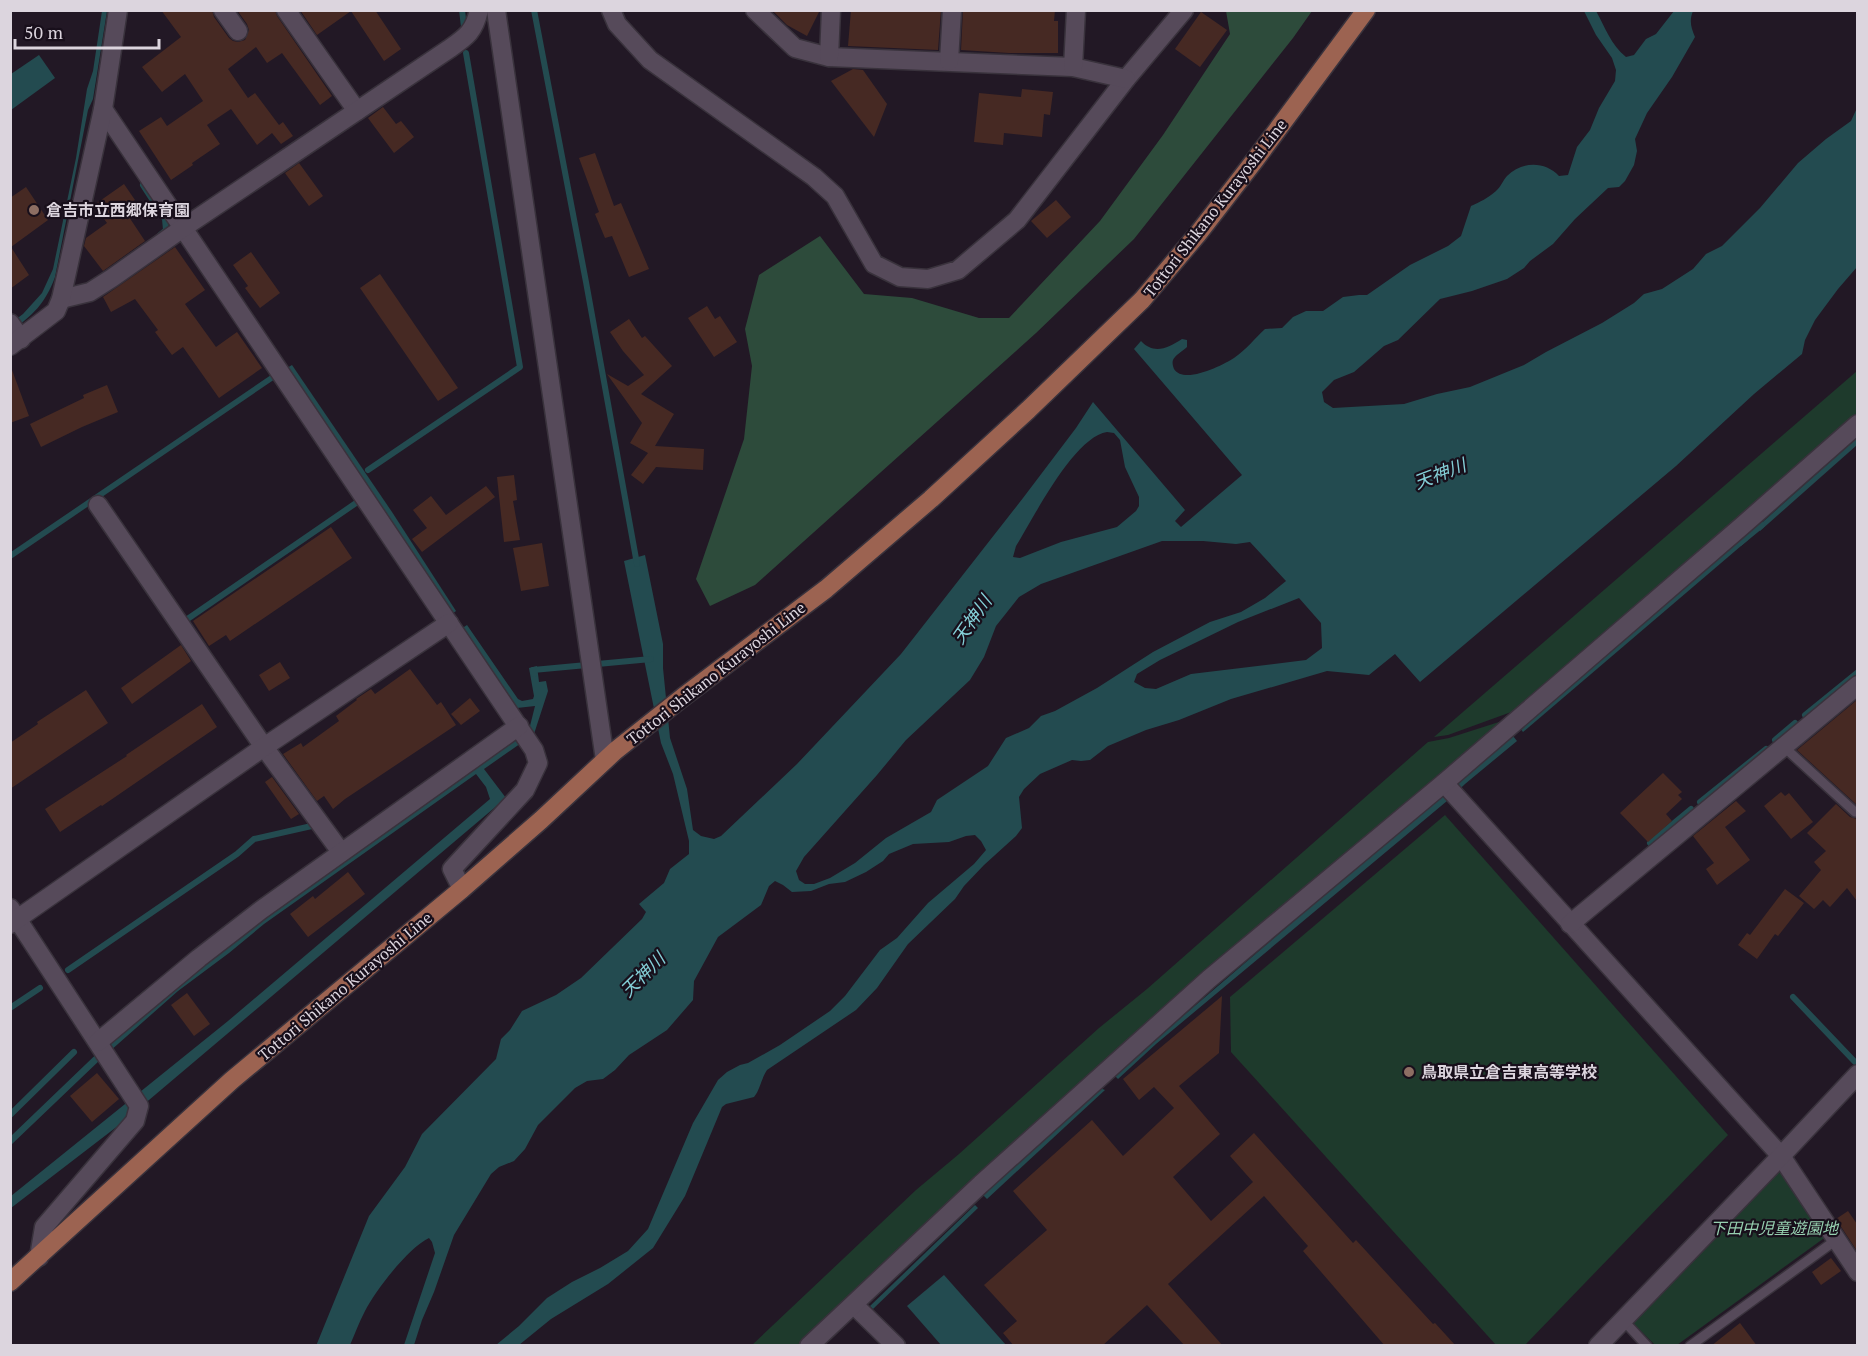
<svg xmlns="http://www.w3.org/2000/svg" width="1868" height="1356" font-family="'PT Serif','Noto Sans JP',serif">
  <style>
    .green { fill: #1e3a2c }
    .forest { fill: #2d4b3b }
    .water { fill: #234b50; fill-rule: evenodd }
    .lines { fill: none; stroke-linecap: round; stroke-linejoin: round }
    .stream { stroke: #234b50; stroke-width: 6 }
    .building { fill: #462923 }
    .service-casing { stroke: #39323c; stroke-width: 12 }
    .minor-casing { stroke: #39323c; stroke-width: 21 }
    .primary-casing { stroke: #39323c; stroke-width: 21 }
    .service { stroke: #564a5a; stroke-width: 9 }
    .minor { stroke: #564a5a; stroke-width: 18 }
    .primary { stroke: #9c6351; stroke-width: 18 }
    .education-dot { fill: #8d6e63; stroke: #180f1b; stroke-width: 2 }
    .labels { text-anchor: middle; stroke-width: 4.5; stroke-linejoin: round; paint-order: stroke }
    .street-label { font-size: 16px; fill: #dcd5de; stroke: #180f1b }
    .poi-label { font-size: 16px; font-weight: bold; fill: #dcd5de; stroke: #180f1b; text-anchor: start }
    .park-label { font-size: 16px; font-style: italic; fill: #96d0b0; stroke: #180f1b }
    .water-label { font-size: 18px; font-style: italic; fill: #84cfd7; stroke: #180f1b }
  </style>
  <rect width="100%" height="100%" fill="#221825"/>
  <g class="green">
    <path d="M1857 371V416L1514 711 1448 735 1434 737Z"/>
    <path d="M1499 722 1500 724C1368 834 1237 943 1109 1057 1003 1151 901 1249 798 1345L751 1346 916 1190 959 1154 1099 1028 1147 989 1428 742 1449 738Z"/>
    <path d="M1445 815 1728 1135 1525 1345H1496L1231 1052 1230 997Z"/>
    <path d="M1780 1167 1827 1236 1677 1345H1655L1631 1321Z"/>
  </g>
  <path class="forest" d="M1226 11H1312L1293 38 1134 239 1036 333 755 585 710 606 696 579 744 439 752 366 745 329 759 275 820 236 864 294 912 298 979 318H1009L1100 221 1163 135 1230 34Z"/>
  <g class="water">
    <path d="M102 11H107L93 99 88 110 55 277C45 304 33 315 11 331V323L23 314 42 293 53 269 76 158 87 89 93 71Z"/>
    <path d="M1584 11H1596C1605 27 1611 45 1626 57L1634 55 1646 39 1656 34 1674 11H1693C1689 21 1691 27 1695 37L1672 77 1647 113 1635 139 1637 151 1634 165 1625 181 1619 187 1608 188 1575 219 1553 244 1530 261 1524 268 1507 279 1472 291 1440 299 1398 340 1384 346 1354 372 1334 380 1322 392 1324 402 1333 408 1404 404 1437 394 1470 387 1524 365 1546 352 1602 323 1634 303 1644 294 1662 289 1693 269 1706 254 1722 246 1760 208 1798 163 1826 139 1851 121 1857 108V267L1838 289 1815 320 1805 340 1802 354 1754 394 1676 466 1420 682 1395 654 1369 675 1327 671 1231 699 1179 720 1146 730 1108 746 1090 760 1081 761 1072 760 1040 774 1024 789 1019 797 1022 828 1016 836 984 865 964 886 955 899 908 944 877 988 856 1010 767 1070C761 1079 760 1090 754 1097L726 1104 722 1107 685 1196 653 1248 608 1284 551 1319 519 1345H496L519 1326 547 1298 572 1282 600 1268 628 1251 648 1229 693 1123 718 1080 727 1072 740 1065 748 1063 780 1045 830 1011 845 996 880 950 897 938 928 903 974 864 986 850 981 841 975 835 966 836 949 842 913 844 889 854 883 861 866 872 845 882 829 884 811 891 792 892 783 885 775 881 769 886 761 905 718 937 694 981 693 1000 667 1030 629 1055 615 1070 603 1079 587 1081 575 1088 538 1125 525 1149 514 1161 499 1167 491 1174 454 1235 434 1292 422 1320 414 1345H404L435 1253 432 1242 429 1238C409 1247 375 1291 365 1311 359 1322 355 1334 350 1345L316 1346 369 1216 405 1167 422 1134 496 1059 501 1039 510 1030 522 1011 556 995 581 978 642 919 646 912 639 904 664 883 670 869 689 854V841L673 774 661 743 624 561 645 555 663 644V668L670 738 687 789 693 830 701 836 714 839 721 836 797 764 901 654 1023 498 1076 428 1093 402 1185 510 1175 521 1181 527 1242 475 1134 349 1141 341C1154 355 1168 348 1182 339L1187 340V347C1183 351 1175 355 1173 360 1172 363 1173 366 1174 369 1184 385 1223 365 1234 358 1246 350 1255 338 1265 329L1282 328 1293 317 1306 311H1323L1343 297 1359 295H1367L1410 265 1448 246 1461 236 1471 206C1480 202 1488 198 1496 191 1501 187 1503 180 1507 176 1522 161 1545 161 1559 176L1568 175 1577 147 1590 130 1599 108 1615 81 1616 70 1612 58 1596 35ZM1107 432 1114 433 1120 440 1125 467 1139 497V506L1136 511 1117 527 1061 542 1020 558 1013 557 1016 546C1034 517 1074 437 1107 432ZM1162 541H1203L1236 544 1250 542 1286 581 1265 598 1241 612 1210 622 1153 652 1097 688 1055 711 1041 716 1029 728 1006 738 988 766 937 800 931 812 886 838 855 863 830 878 814 884H805L799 880 796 871 804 857 877 775 906 740 970 680 984 657 996 626 1019 597 1041 584ZM1299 598 1321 623 1322 648 1306 660 1191 674 1156 689 1145 688 1134 682 1137 674 1160 660 1238 622Z"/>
    <path d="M39 55 55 78 11 110V74Z"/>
    <path d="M292 365 392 512 456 611 452 614 287 368Z"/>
    <path d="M271 375 275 379 11 559V552Z"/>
    <path d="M1857 438V445L1760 531 1757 527Z"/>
    <path d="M1744 537 1748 540 1523 732 1520 728Z"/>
    <path d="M467 625 518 699 522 701 533 699 534 696 529 668 537 666 539 682 546 681 548 691 534 734 484 769 506 798 123 1122 11 1208V1196L228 1021 490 799 486 787 476 774 264 924 229 953 178 991 101 1059 11 1145V1136L111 1040 169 987 530 726 535 706 517 708 516 707 461 629Z"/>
    <path d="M1513 736 1517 741 1465 784 1447 801 1156 1044 1118 1079 1114 1075 1406 825Z"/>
    <path d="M1100 1088 1105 1090 987 1199 983 1195Z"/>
    <path d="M975 1205 978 1208 873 1309 870 1306Z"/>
    <path d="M944 1275 1006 1345H941L907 1306Z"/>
  </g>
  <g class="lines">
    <g class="stream">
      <path d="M462 10 464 27"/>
      <path d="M534 10 586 282 637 564"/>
      <path d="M143 185 165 219 166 230 160 235"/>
      <path d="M368 470 520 367 466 53"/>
      <path d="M1740 543 1762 525"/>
      <path d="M186 620 356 503"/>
      <path d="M534 674 533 670 651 659"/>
      <path d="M1805 715 1858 672"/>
      <path d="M1775 740 1795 723"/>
      <path d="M1700 802 1766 749"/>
      <path d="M1650 843 1691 809"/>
      <path d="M68 970 237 854 254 839 316 825"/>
      <path d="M1793 997 1855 1062"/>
      <path d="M10 1008 40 988"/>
      <path d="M10 1115 74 1052"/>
    </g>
  </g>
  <g class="building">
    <path d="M161 10H212L214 17 229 38 233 41 238 42 245 40 249 30 247 24 237 10H275L277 16 332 96 320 105 282 53 267 63 256 47 228 69 248 98 255 93 279 125 283 122 293 136 281 144 272 133 257 145 231 109 207 125 220 144 192 163 193 165 171 180 139 131 161 117 167 126 203 101 185 74 162 92 142 67 181 37Z"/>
    <path d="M300 10H375L401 49 384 61 351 11 317 35Z"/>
    <path d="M772 10H820L807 36 787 25Z"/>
    <path d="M851 10H941L938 50 848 46Z"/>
    <path d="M963 10H1055L1054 21H1058V53H1009L961 50Z"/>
    <path d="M1201 12 1227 30 1200 67 1175 49Z"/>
    <path d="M853 69 863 70 887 104 874 137 831 81Z"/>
    <path d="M1022 89 1053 92 1050 115 1044 114 1042 137 1004 133 1003 145 974 142 979 93 1021 97Z"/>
    <path d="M383 107 396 124 401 121 414 137 394 153 368 118Z"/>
    <path d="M595 153 614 206 621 203 649 269 629 277 612 236 605 238 595 214 599 212 579 158Z"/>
    <path d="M299 163 323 196 309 206 285 173Z"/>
    <path d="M124 184 135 200 123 208 145 241 103 271 84 246 86 238 107 223 94 205Z"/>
    <path d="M26 187 48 220 11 247 29 275 10 289V198Z"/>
    <path d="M1056 200 1071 217 1047 238 1031 221Z"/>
    <path d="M175 247 205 290 185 304 216 347 237 332 262 368 219 398 183 347 172 355 155 332 158 330 135 299 111 312 103 297Z"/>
    <path d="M251 252 280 293 260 308 245 288 248 286 233 265Z"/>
    <path d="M380 274 458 388 438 401 360 288Z"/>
    <path d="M707 306 715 319 720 316 737 342 714 357 688 318Z"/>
    <path d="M629 319 642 338 645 336 672 366 641 394 674 414 655 446 704 449 703 470 656 467 643 484 631 475 648 453 630 443 642 423 607 374 628 386 644 375 623 351 610 332Z"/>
    <path d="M12 370 29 416 10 423V371Z"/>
    <path d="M107 385 118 412 82 427 41 447 30 424 84 398 83 395Z"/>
    <path d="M514 475 517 500 513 501 520 540 504 542 497 477Z"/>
    <path d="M486 486 495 497 422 552 412 539 427 528 413 510 431 496 446 515Z"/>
    <path d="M331 527 352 558 230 641 226 635 209 646 193 621Z"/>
    <path d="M542 543 549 586 521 591 513 548Z"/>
    <path d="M181 645 191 661 132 704 121 688Z"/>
    <path d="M280 662 290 678 269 691 259 675Z"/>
    <path d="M410 669 437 705 441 702 456 725 345 799 333 809 324 796 317 801 283 754 301 743 303 747 339 721 336 716 357 700 356 699 371 689 375 694Z"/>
    <path d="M86 690 108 723 10 789V743L38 724 37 722Z"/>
    <path d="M470 698 480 711 461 725 451 714Z"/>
    <path d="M1857 700V805L1797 750Z"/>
    <path d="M202 704 217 727 102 806 101 805 60 832 45 809 127 756 126 755Z"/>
    <path d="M1663 773 1682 792 1678 795 1682 799 1666 814 1672 821 1648 842 1620 813Z"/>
    <path d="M272 777 299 814 291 819 265 782Z"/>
    <path d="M1781 792 1785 796 1789 793 1813 822 1791 839 1764 806Z"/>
    <path d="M1736 801 1746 811 1725 827 1750 860 1717 885 1706 869 1714 863 1693 836Z"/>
    <path d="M1836 804 1850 817 1857 819V901L1847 888 1830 907 1823 900 1814 909 1799 896 1821 870 1814 862 1826 851 1807 833Z"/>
    <path d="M348 872 365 894 308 937 290 914 313 896 315 899Z"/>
    <path d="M1785 889 1804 903 1778 936 1775 934 1757 959 1738 945 1747 933 1750 935Z"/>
    <path d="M187 993 210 1024 194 1036 171 1005Z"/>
    <path d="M1222 996 1219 1053 1179 1086 1220 1134 1173 1177 1211 1221 1253 1182 1230 1156 1254 1133 1353 1243 1356 1240 1433 1324 1435 1323 1456 1346H1385L1303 1251 1308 1246 1264 1196 1168 1284 1223 1346H1185L1147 1305 1102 1346H1014L1003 1333 1017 1321 984 1285 1047 1230 1013 1191 1092 1120 1123 1156 1174 1108 1154 1087 1139 1100 1123 1079Z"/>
    <path d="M97 1073 119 1099 92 1122 70 1096Z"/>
    <path d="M1848 1211 1857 1224V1251L1836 1219Z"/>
    <path d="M1831 1258 1841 1271 1821 1285 1812 1272Z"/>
    <path d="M1740 1323 1757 1346H1711Z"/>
  </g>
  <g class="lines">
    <g class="service-casing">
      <g id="service">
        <path d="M1783 746 1855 812H1858"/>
        <path d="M1623 1320 1647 1346"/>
        <path d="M1690 1346 1836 1240"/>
      </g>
    </g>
    <g class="minor-casing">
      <g id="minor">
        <path d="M223 10 238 31"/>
        <path d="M286 10 357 111"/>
        <path d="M496 10 605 760"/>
        <path d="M611 10 617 24 650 60 814 177 835 196 874 264 900 277 928 279 958 270 1017 220 1126 79 1184 10"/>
        <path d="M755 10 795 48 829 57 1073 67 1126 79"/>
        <path d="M829 57 831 10"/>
        <path d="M949 61 952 10"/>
        <path d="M1073 67 1076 10"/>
        <path d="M103 109 534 750 538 763 525 790 452 869 462 889"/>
        <path d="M61 299 90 292 112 278 183 228 449 49C466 37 474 32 479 10"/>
        <path d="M10 323 21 339"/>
        <path d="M10 346 56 311 61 299 103 109 118 10"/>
        <path d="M98 505 264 747 341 852"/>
        <path d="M1444 783 1781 1156 1858 1272"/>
        <path d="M10 908 139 1106 135 1121 44 1227 39 1257"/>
        <path d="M10 924 261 749 449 623"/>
        <path d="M1570 924 1858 685"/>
        <path d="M98 1042 199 958 261 910 519 726"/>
        <path d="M854 1305 896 1346"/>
        <path d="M809 1346 981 1184 1209 979 1444 783 1742 526 1858 424"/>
        <path d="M1598 1346 1781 1156 1858 1074"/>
      </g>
    </g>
    <g class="primary-casing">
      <path id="primary" d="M10 1282 232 1080 462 889 541 820 615 751 683 697 826 589 931 499 1028 410 1142 300 1197 235 1255 160 1366 10"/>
    </g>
    <use href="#service" class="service"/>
    <use href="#minor" class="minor"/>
    <use href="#primary" class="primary"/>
  </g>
  <g class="education-dot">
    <circle cx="34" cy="210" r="6"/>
    <circle cx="1409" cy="1072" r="6"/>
  </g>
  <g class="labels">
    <g class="street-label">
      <text transform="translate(1215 208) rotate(-52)" y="6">Tottori Shikano Kurayoshi Line</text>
      <text transform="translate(716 673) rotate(-38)" y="6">Tottori Shikano Kurayoshi Line</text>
      <text transform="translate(345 986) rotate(-40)" y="6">Tottori Shikano Kurayoshi Line</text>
    </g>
    <g class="poi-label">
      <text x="46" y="216">倉吉市立西郷保育園</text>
      <text x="1421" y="1078">鳥取県立倉吉東高等学校</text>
    </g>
    <g class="park-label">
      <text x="1774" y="1234">下田中児童遊園地</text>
    </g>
    <g class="water-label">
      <text transform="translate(1440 474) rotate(-21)" y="6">天神川</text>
      <text transform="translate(972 620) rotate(-55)" y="6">天神川</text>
      <text transform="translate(643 975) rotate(-45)" y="6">天神川</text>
    </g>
  </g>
  <rect width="1868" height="1356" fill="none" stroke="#dcd5de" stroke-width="24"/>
  <path d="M15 39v9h144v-9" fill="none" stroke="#dcd5de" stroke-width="3"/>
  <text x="24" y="39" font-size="18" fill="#dcd5de" stroke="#180f1b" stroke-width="4.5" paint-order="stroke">50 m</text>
</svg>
